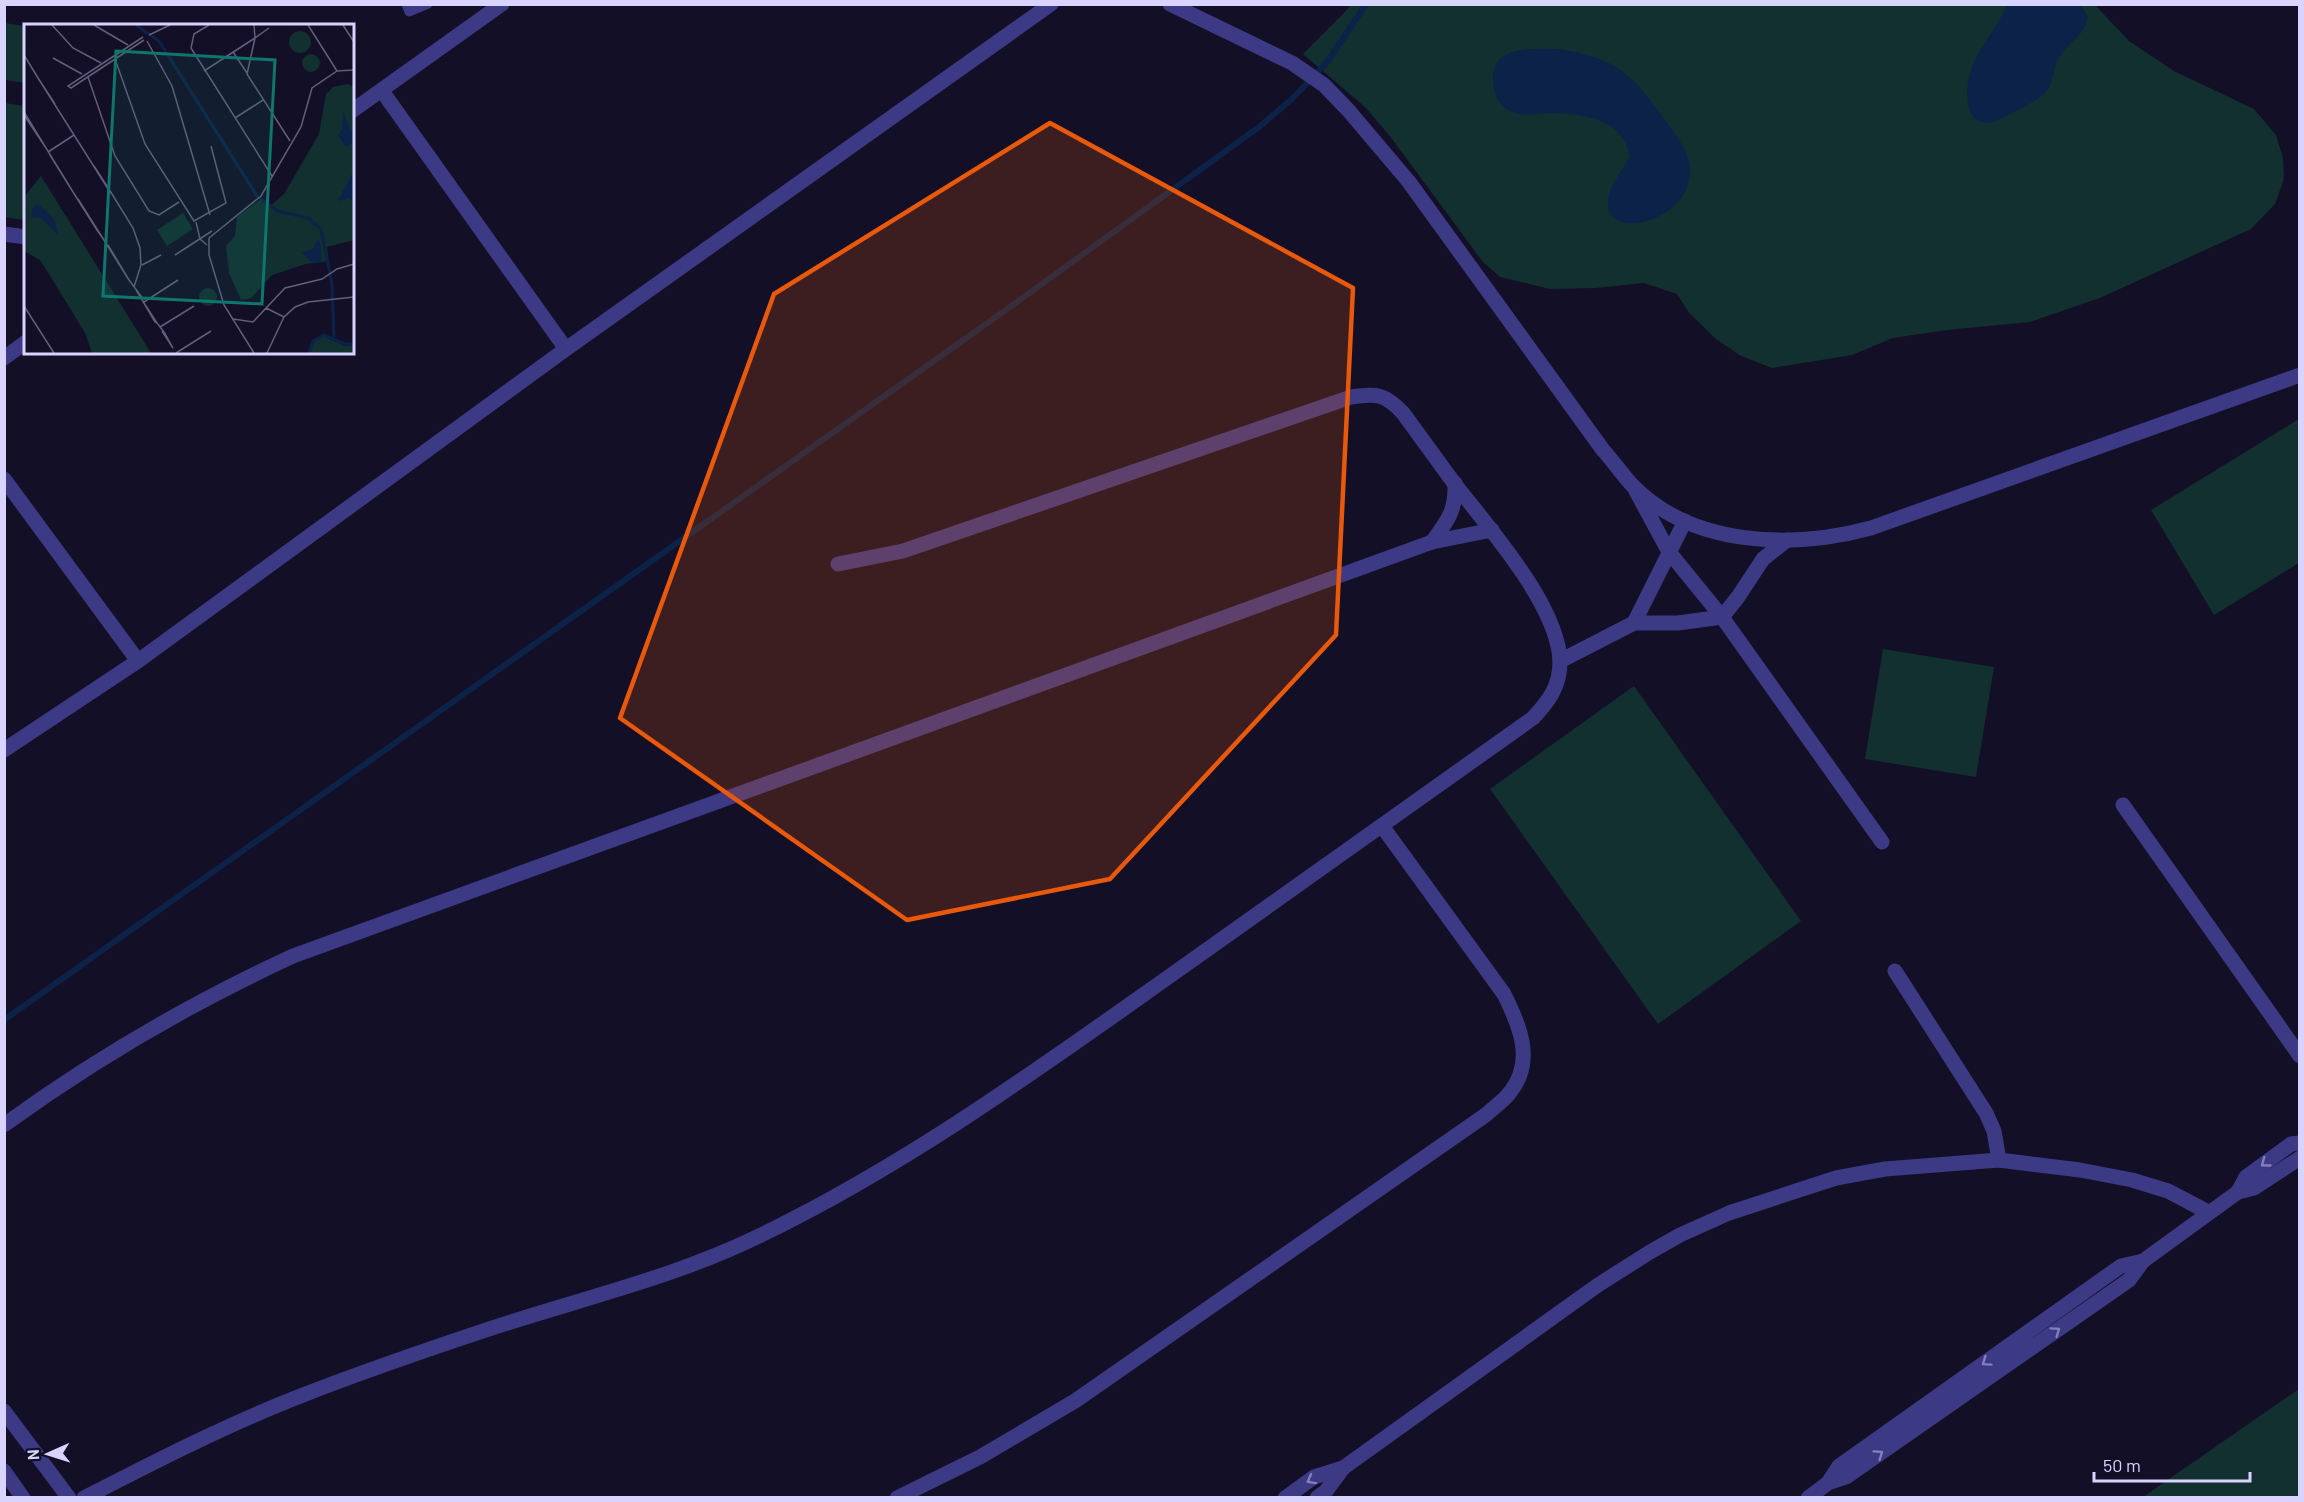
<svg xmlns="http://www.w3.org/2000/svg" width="2304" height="1502" font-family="Barlow,sans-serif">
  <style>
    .green { fill: #12302f }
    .water { fill: #0c2248 }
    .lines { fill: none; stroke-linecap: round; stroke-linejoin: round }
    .stream { stroke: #0c2248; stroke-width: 6 }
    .service { stroke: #3d3a85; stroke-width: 9 }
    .minor { stroke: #3d3a85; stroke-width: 15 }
    .oneway { stroke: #837fbc }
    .marked { fill: #e8590c; fill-opacity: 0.2; stroke: #e8590c; stroke-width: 4.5; stroke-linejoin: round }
    .inset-river { fill: none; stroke: #0c2248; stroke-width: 3 }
    .inset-road { fill: none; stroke: #625e7d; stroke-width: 1.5 }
    .view { fill: #0f766e; fill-opacity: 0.15; stroke: #0f766e; stroke-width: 3 }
    .inset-edge { fill: none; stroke: #d9d4ff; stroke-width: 3 }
  </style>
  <rect width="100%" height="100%" fill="#130f26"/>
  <g class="green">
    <path d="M1351 5H2095L2129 41 2174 71 2254 109 2276 135 2283 158 2284 179 2275 204 2251 229 2100 298 2030 322 1947 330 1893 338 1852 355 1772 368 1741 356 1716 339 1689 313 1677 294 1644 283 1596 288 1550 289 1500 277 1483 262 1389 135 1366 108 1303 54 1342 15Z"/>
    <path d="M5 23 25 26V83L5 80Z"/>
    <path d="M5 103 25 106V220L5 217Z"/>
    <path d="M2299 419V563L2214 615 2151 510Z"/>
    <path d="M1883 649 1994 667 1976 777 1865 759Z"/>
    <path d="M1634 686 1801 921 1658 1024 1490 789Z"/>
    <path d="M2299 1389V1497H2143Z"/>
  </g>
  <g class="water">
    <path d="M2007 5H2080L2088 17C2085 34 2072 40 2062 53 2051 65 2056 84 2044 94 2036 101 1997 123 1987 123 1963 122 1966 88 1970 73 1978 47 1997 29 2007 5Z"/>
    <path d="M1559 49C1615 59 1629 70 1662 116 1671 130 1689 149 1690 167 1694 223 1604 242 1608 202 1609 186 1622 170 1630 157 1624 120 1586 114 1554 113 1539 113 1521 118 1508 110 1498 104 1494 94 1493 83 1490 44 1532 49 1559 49Z"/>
  </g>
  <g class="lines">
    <path class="stream" d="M4 1020 1010 307 1259 127 1292 99 1328 61 1366 4"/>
    <path class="service" d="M406 4 409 12 428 4"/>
    <g class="minor">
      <path d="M1170 4 1292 63 1324 85 1349 111 1409 182 1603 450C1613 461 1622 474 1632 485 1692 547 1793 549 1871 528L2300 375"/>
      <path d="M382 91 566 349"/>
      <path d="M352 111 502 4"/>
      <path d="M4 234 26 237"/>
      <path d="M4 358 26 342"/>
      <path d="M4 479 138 661"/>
      <path d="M1636 491 1669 552 1722 617 1882 842"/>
      <path d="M1432 542C1448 520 1456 511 1455 483"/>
      <path d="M1634 623 1685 521"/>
      <path d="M1560 661 1634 623H1678L1722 617 1738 597 1763 559 1787 540"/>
      <path d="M4 750 138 661 566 349 1051 4"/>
      <path d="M2123 805 2300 1056"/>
      <path d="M1895 971 1986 1113 1994 1131 1999 1160"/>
      <path d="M4 1125C95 1059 191 1003 293 956L1432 542 1492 530"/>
      <path d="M2238 1192 2246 1177 2291 1144 2300 1143"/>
      <path d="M2143 1261 2238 1192 2254 1188 2300 1158"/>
      <path d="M4 1411 69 1498"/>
      <path d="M1343 1468 1598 1285 1650 1252 1680 1235 1729 1213 1836 1178 1885 1169 1999 1160 2080 1170 2132 1180 2168 1191 2208 1212"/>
      <path d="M4 1471 23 1498"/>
      <path d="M84 1498C156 1461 228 1424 303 1395 362 1372 423 1351 483 1331 575 1300 671 1279 759 1236 902 1167 1030 1075 1160 983 1284 895 1409 806 1533 718 1549 701 1560 686 1560 662 1559 606 1488 527 1454 483 1437 460 1420 436 1403 413 1385 394 1377 393 1351 397L903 551 838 564"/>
      <path d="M897 1498 980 1457 1075 1401 1487 1114C1494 1107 1505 1100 1511 1091 1535 1060 1519 1024 1504 994L1382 826"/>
      <path d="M1285 1498 1314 1477 1343 1468 1326 1491 1317 1498"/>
      <path d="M1808 1498 1828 1483 1846 1477 2129 1280 2143 1261 2121 1266 1839 1466 1828 1483"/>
    </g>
  </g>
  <defs><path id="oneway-chevron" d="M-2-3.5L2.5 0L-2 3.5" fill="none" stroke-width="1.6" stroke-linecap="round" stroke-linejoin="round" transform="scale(1.5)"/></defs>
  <g class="oneway">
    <use href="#oneway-chevron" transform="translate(2265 1163) rotate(144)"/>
    <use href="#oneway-chevron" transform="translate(2056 1331) rotate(-35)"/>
    <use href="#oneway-chevron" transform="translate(1986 1362) rotate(145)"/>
    <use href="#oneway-chevron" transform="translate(1879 1454) rotate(-35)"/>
    <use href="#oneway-chevron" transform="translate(1311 1480) rotate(151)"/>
  </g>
  <path class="marked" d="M1050 123 1353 288 1336 635 1110 879 907 920 620 718 774 294Z"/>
  <g transform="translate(24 24)">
    <rect width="330" height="330" fill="#130f26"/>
    <path d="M265 18a11 11 0 1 1 22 0a11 11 0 1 1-22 0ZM278 39a9 9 0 1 1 18 0a9 9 0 1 1-18 0ZM323 60 330 63V216L303 223 305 237 282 240 248 251 227 274 217 276 205 249 202 222 211 212 213 193 238 174 247 181 260 170 295 110 302 70 309 63ZM17 152 127 329H68L61 309 25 250 16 236 0 227V173ZM159 189 169 205 143 222 133 206ZM175 273a9 9 0 1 1 18 0a9 9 0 1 1-18 0ZM299 312 321 322 330 321V329H286L290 317Z" fill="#12302f"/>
    <path d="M319 88 330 113 326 122H321L314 111 318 106ZM330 146V178L325 174 314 177ZM14 180 30 195 34 211 16 193 7 194 8 185ZM293 216 296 218 298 239 287 238 277 228 289 225Z" fill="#0c2248"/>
    <path class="inset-river" d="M112 1 135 17 233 172 254 187 284 194 297 205 308 260 310 313M285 329 289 317 300 311 321 320H330"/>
    <path class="inset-road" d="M28 1 49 24 77 39M70 1 104 21M185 1 170 10 167 24 248 152M284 1 313 47M319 1 330 18M245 4 231 14 223 50 266 117M125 11 146 1M119 13 44 62 47 64 120 16M123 17 148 62 186 191M209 28 223 49M0 31 14 54M29 34 58 50M91 35 121 120 170 197 202 179 187 122M180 47 231 14 230 1M64 53 91 132 125 187 135 191 155 178M31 80 14 54 86 168 88 170 70 142M0 88 22 124 0 91M211 94 239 76M22 124 49 168 26 131M24 128 50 111M49 168 73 206 78 213 54 175M88 170 109 204 116 224 117 241 110 263M172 198 176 215 183 221M78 213 105 256 84 221M151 231 188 207M118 241 137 231M105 256 117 272V274L112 266M117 274 131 298 133 299 122 282M120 278 154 256M0 282 30 329M242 284 260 293M209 295 229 298 261 264 298 255 313 245 330 240M133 299 140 308 149 324 138 307M136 303 170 282M152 329 187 307M230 329 200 281 185 231V214L237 172 277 103 288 64 313 47 330 46M243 329 260 293 271 283 284 278 330 273"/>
    <path class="view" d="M92 27 251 36 238 280 79 272Z"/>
    <rect width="330" height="330" class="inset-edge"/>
  </g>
  <rect width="2304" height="1502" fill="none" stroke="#d9d4ff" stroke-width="12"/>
  <g transform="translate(48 1454) rotate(267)" stroke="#130f26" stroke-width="4.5" paint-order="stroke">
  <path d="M0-4.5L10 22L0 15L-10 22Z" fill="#d9d4ff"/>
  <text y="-9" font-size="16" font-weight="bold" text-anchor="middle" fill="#d9d4ff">N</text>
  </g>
  <path d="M2094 1472v9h156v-9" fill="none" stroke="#d9d4ff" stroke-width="3"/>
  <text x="2103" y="1472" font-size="18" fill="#d9d4ff" stroke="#130f26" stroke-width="4.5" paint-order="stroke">50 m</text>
</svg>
